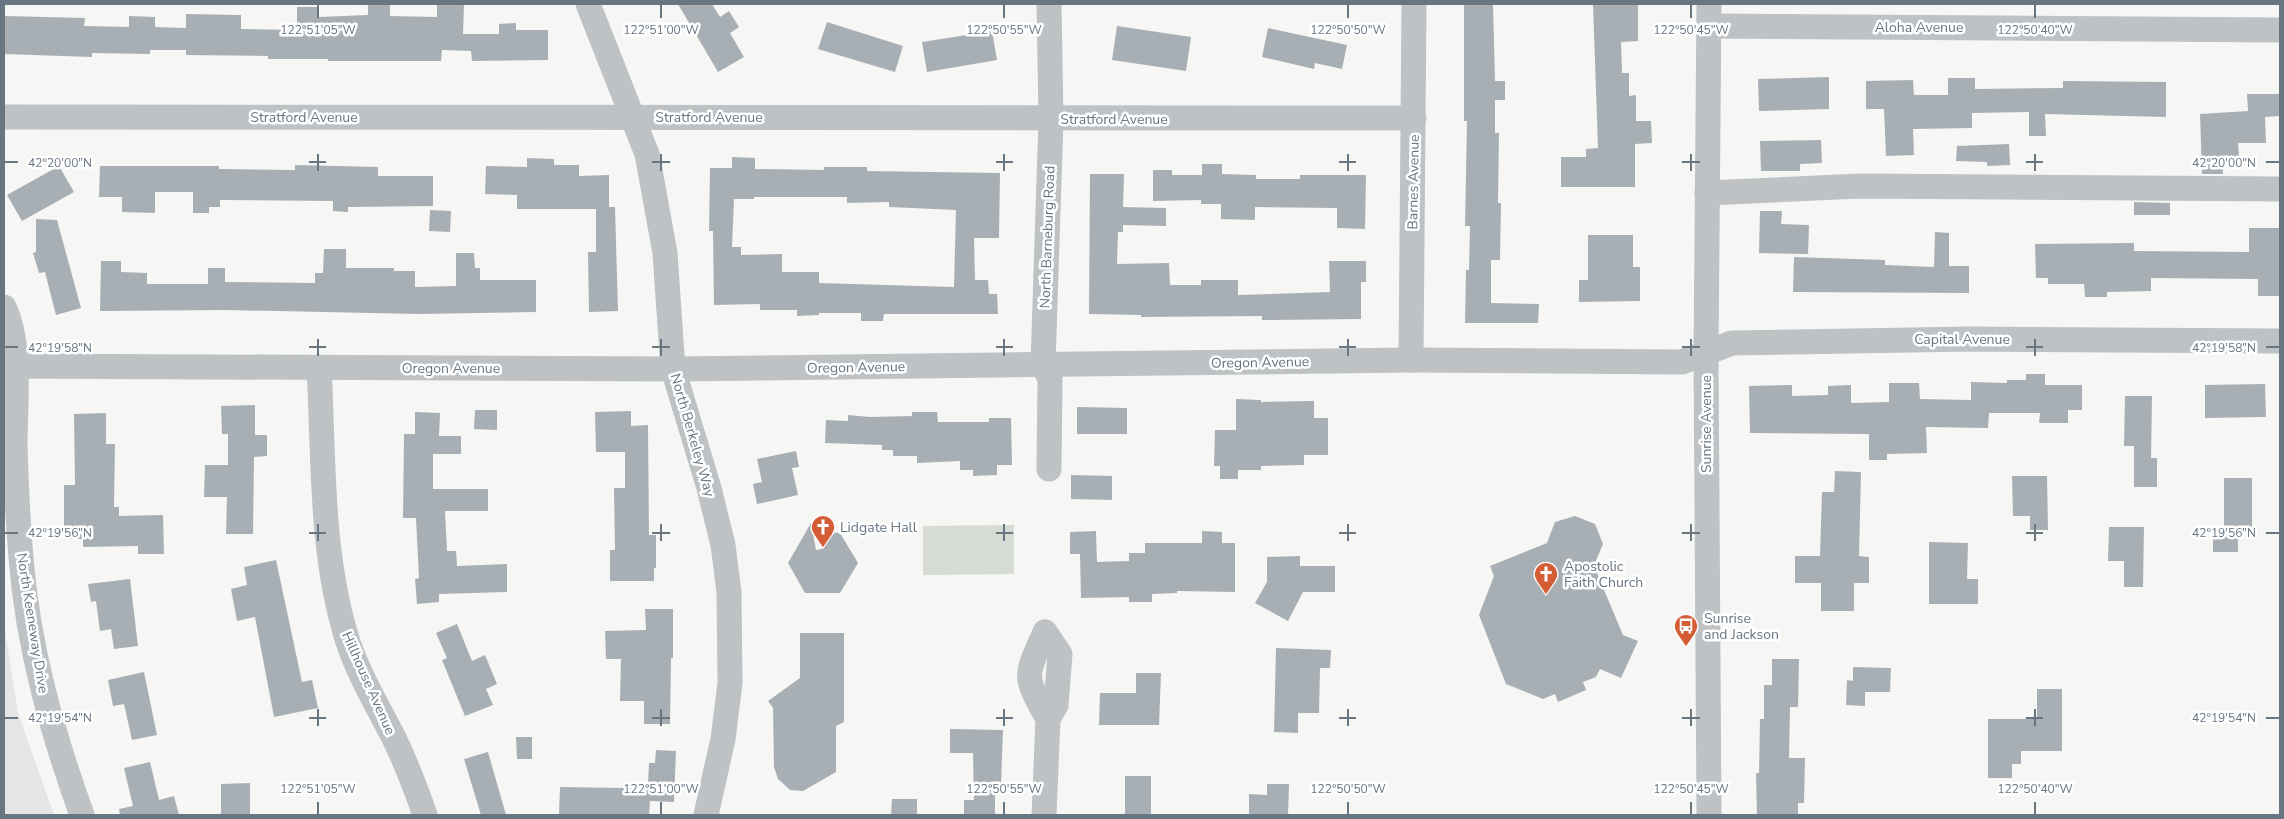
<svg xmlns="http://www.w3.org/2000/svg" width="2284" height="819" font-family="'Nunito Sans',sans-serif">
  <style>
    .built { fill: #e4e5e4 }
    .green { fill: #d6dbd3 }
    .building { fill: #a8afb4; fill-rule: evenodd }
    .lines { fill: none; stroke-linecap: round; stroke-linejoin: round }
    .minor { stroke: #bec2c5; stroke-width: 25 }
    .ticks { fill: none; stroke: #687682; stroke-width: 2 }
    .labels { text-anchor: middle; stroke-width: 5; stroke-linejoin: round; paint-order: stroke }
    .street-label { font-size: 14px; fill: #687682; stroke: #fff }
    .poi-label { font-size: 14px; fill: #687682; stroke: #fff; text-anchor: start }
    .ticks-label { font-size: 12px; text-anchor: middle; fill: #687682; stroke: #fff; stroke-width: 5; stroke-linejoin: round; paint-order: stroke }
  </style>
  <rect width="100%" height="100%" fill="#f6f6f4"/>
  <path class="built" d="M4 625 18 713 54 815H4Z"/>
  <path class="green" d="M1014 525V574L923 575V526Z"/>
  <g class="building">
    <path d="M368 4H390V16L437 17V4H464L463 34H499V24L516 23V30H548V60L472 61 471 51 442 50 441 61H328V59H268V56L186 55V50H150V54L92 53V57L4 54V16L85 18 84 26 129 27V16L155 17V27L186 28V14L241 15V29L297 30V7H318V17L368 15Z"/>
    <path d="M678 4H712L720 17 729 11 739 27 730 33 744 57 718 72Z"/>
    <path d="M1464 4H1493L1495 81H1505V100H1495V133H1499L1498 203H1501L1500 260H1491V303L1539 304 1538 323H1465L1466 270H1469L1470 226H1465L1467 121H1464Z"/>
    <path d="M1593 4H1638V41L1621 42 1622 73H1629V96L1636 95V121H1651L1652 143 1635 144V187H1561V157H1586V149L1598 148Z"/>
    <path d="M827 22 903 46 895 72 818 49Z"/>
    <path d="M1117 26 1191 37 1186 71 1112 60Z"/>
    <path d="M1268 28 1347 45 1342 69 1315 63 1314 69 1262 57Z"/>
    <path d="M992 31 997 60 927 72 922 42Z"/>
    <path d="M1829 77V109L1759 111 1758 79Z"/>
    <path d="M1948 78H1975V89L2063 88V81L2166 82V117L2045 114 2046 136H2029V112L1972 113V128L1913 129 1914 155 1886 156 1884 109H1866V81L1913 80 1914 95H1948Z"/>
    <path d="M2247 94H2280V116L2265 117 2266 143H2238L2239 156 2222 157 2223 174H2202L2200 114 2248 111Z"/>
    <path d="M1821 140 1822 163 1800 164V171H1761L1760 141Z"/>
    <path d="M2009 144 2010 165 1987 166V162L1956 161 1957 146Z"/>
    <path d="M732 157 755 158V169L824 170V167H867V171L1000 173 999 238H974L975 280H988L989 294H997L998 314H884L883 321H861V313H819V315L797 316V310H760V304L714 305 713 231H709L710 168H732ZM754 197H847V203L889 202V207L956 210 954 287 819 283V272H782V254L741 255V247H732L734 199H754Z"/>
    <path d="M527 158 554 159V165H579V176L609 175V207H615L618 311 589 312 588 252H596V209H517V195L485 194 486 166 527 167Z"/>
    <path d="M1202 164H1222V174L1256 175V179H1300V175H1366L1365 229 1337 228V208L1255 207V220L1221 219V204H1201V200L1153 201V170H1172V175H1202Z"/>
    <path d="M295 165 378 167V176H433V206L348 207V212L333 211V201L220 200V207H209V213H193V192H155V213L122 212V197H99L100 166H219V169L295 170Z"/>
    <path d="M59 166 74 192 22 221 7 195Z"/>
    <path d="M1090 174H1124L1123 207 1166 208V226L1123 225V232H1118L1117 264 1169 263 1170 285H1201V280H1238V295L1330 292 1329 261H1366V282H1361V319L1262 320V316L1141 317V315L1089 314Z"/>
    <path d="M2134 202 2170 203V215H2134Z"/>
    <path d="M430 210 451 211 450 232 429 231Z"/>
    <path d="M1760 211H1782L1781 224 1809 225 1808 254 1759 253Z"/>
    <path d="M36 219 57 220 81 308 56 315 45 272 39 273 33 253 36 252Z"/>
    <path d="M2249 228H2280V296H2258V279L2151 278V291L2107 292V297H2085L2084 284H2048V278H2036L2035 244 2134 243V251L2249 252Z"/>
    <path d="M1935 232 1949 233V266H1969V293L1793 292 1794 257 1885 260V265L1934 267Z"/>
    <path d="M1588 235H1633V267H1640V301L1579 302V280H1588Z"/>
    <path d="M324 249H346V268H394V271H415V287L456 286V253H474L475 268H480V280H536V312L419 314 225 310 100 311 101 261H121V272L147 273V284H208V268H225V282L315 283V273H323Z"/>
    <path d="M2026 374H2045V385H2082V410H2068V423H2039L2040 413H1989L1988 428 1926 427 1927 453 1887 454V460H1869V434L1750 433 1749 386 1792 385V396L1828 395V386L1851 385V403L1889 402V383H1919L1920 399 1971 400V382L2007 383V380H2026Z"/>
    <path d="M2265 384 2266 417 2205 418V385Z"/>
    <path d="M2125 396H2152L2151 458H2157V487H2134V446H2124Z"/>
    <path d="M1236 399 1261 400V402L1314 401V418H1328V455H1304V465L1261 466V470H1238V479H1220V466H1214L1215 430H1236Z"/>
    <path d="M255 405V435H267V456L254 457 253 534H226L227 497H204L205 465H228V434H222L221 406Z"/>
    <path d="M1077 407 1127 408V434H1077Z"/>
    <path d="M475 410H497V430L474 429Z"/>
    <path d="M631 411V426L648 425 649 535H656V568H654V581H610V550H615L614 488H625V452H596L595 412Z"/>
    <path d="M415 412 440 413 439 436H461V454H433V489H488V511H445L447 551H456L457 566 507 564V592L439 594V602L417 604 415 579 419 578 416 518H403L404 434H415Z"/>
    <path d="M912 412H937L938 422H989V418H1011L1012 465H997V475L973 476V470H960V461L917 463V456H893V450H882V445L825 443 826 420 848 421V415L870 417 912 416Z"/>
    <path d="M106 413V444H115L114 507H119V516L163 515 164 554H138V546L83 547V539H64V485H75L74 414Z"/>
    <path d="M796 451 799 467 792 468 798 495 757 504 753 484 762 482 757 459Z"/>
    <path d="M1835 471 1861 472 1859 556 1869 557V583H1854V611H1821V583H1795V556H1820L1822 492H1834Z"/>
    <path d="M1071 475 1112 476V500L1071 499Z"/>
    <path d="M2012 476H2047L2048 530H2030V516H2013Z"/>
    <path d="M2224 478H2252V534H2238V552H2213V530H2224Z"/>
    <path d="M1575 516 1595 524 1603 544 1595 563 1596 571 1623 635 1638 641 1621 678 1600 669 1596 677 1583 682 1586 690 1558 702 1555 694 1543 699 1506 684 1479 615 1494 576 1490 566 1547 543 1555 522Z"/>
    <path d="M811 523 816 550 822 549V532L840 533 858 563 840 593H805L788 563Z"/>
    <path d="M2109 527H2144L2143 587H2124V561H2108Z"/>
    <path d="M1096 531 1097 562 1129 561V553H1145V543H1202V531L1222 532V543H1235V592L1177 591V593L1152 594V602H1129V597L1081 598 1080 554H1070V532Z"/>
    <path d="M1929 542 1968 543 1967 579H1978V604H1929Z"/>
    <path d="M1300 556V566H1335V592H1303L1288 621 1255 603 1267 582V557Z"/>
    <path d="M276 560 302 682 312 680 318 708 274 717 255 617 237 621 231 589 247 585 244 567Z"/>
    <path d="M130 579 138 646 114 649 111 629 100 631 96 601 91 602 88 584Z"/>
    <path d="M645 609H673V658H671L670 724H644V701H620L621 659H606L605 631 646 630Z"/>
    <path d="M457 624 472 661 485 655 497 684 486 689 493 705 465 716 442 660 447 658 436 633Z"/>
    <path d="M800 633H844V722L836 726V772L803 791 790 790 778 779 774 767 773 708 768 701 800 678Z"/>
    <path d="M1276 648 1331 650 1330 668H1320L1319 713H1298V733L1274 732Z"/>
    <path d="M1772 659H1799L1798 707H1790L1789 758H1805L1804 803H1798V815H1757L1756 773H1759L1760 719H1764V685H1772Z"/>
    <path d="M1853 667 1891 668 1890 692H1865V706L1846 705 1847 680 1853 681Z"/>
    <path d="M144 672 157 735 132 740 124 704 113 706 108 680Z"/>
    <path d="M1136 673H1161L1159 725H1099L1100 693H1136Z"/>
    <path d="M2037 689H2062V751H2021V764H2012V778H1988V719H2037Z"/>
    <path d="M950 729 1003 730 1001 784H995V815H964V800H974L973 753H950Z"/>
    <path d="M516 737H532V759H517Z"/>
    <path d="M656 750 676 751 674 802 650 801 649 815H559L560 787 623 788V783L648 784 649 763H655Z"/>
    <path d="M488 752 506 815H481L464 759Z"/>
    <path d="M150 762 159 800 174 796 179 815H120L119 809 133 806 124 768Z"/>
    <rect x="1125" y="776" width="26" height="39"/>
    <path d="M250 783V815H221V784Z"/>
    <path d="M1267 784H1289L1288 815H1249V794L1267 795Z"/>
    <path d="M892 799H917V815H891Z"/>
  </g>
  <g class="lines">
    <g class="minor">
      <path d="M588 4 647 154 665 253 673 369 709 488 723 545 729 592 730 683 723 739 706 815"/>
      <path d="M1049 4 1051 119 1043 365 1050 379 1049 469"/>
      <path d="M1709 4 1706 354 1709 815"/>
      <path d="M1709 26 2280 30"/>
      <path d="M4 117 1414 118"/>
      <path d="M1707 193 1860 186 2280 189"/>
      <path d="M4 307C22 345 15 403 15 445 16 483 18 521 21 558 28 647 52 732 82 815"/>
      <path d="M1411 360 1414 4"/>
      <path d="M4 366 673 369 1411 360 1682 362 1732 343 1970 339 2280 341"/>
      <path d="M319 367C324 459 320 554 348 642 359 675 378 707 394 738 406 763 416 789 425 815"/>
      <path d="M1045 632C1025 678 1023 674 1048 719"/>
      <path d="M1044 815 1048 719 1056 705 1060 654 1045 632"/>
    </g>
  </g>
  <path class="ticks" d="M318 5V18M661 5V18M1004 5V18M1348 5V18M1691 5V18M2035 5V18M318 154V171M661 154V171M1004 154V171M1348 154V171M1691 154V171M2035 154V171M5 162H18M309 162H326M652 162H670M996 162H1013M1339 162H1356M1682 162H1700M2026 162H2043M2266 162H2279M318 339V356M661 339V356M1004 339V356M1348 339V356M1691 339V356M2035 339V356M5 347H18M309 347H326M652 347H670M996 347H1013M1339 347H1356M1682 347H1700M2026 347H2043M2266 347H2279M318 524V541M661 524V541M1004 524V541M1348 524V541M1691 524V541M2035 524V541M5 533H18M309 533H326M652 533H670M996 533H1013M1339 533H1356M1682 533H1700M2026 533H2043M2266 533H2279M318 709V726M661 709V726M1004 709V726M1348 709V726M1691 709V726M2035 709V726M5 718H18M309 718H326M652 718H670M996 718H1013M1339 718H1356M1682 718H1700M2026 718H2043M2266 718H2279M318 802V814M661 802V814M1004 802V814M1348 802V814M1691 802V814M2035 802V814"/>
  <defs>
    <g id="church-pin" transform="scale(1.25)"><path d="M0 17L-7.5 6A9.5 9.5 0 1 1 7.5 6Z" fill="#d45d36" stroke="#fff"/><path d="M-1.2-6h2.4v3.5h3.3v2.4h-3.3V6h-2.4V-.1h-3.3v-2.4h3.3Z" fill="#fff"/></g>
    <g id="bus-pin" transform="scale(1.25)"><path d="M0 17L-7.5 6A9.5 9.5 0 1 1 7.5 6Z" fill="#d45d36" stroke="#fff"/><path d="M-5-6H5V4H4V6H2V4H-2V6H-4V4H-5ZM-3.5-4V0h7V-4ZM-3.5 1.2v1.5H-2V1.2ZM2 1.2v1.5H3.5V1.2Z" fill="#fff"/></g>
  </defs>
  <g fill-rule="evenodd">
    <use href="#church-pin" x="823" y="527"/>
    <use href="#church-pin" x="1546" y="574"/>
    <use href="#bus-pin" x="1686" y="626"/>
  </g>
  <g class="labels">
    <g class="street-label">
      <text x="1919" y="32">Aloha Avenue</text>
      <text x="304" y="122">Stratford Avenue</text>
      <text x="709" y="122">Stratford Avenue</text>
      <text x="1114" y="124">Stratford Avenue</text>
      <text transform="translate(1413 182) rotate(-89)" y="5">Barnes Avenue</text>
      <text transform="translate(1047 237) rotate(-88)" y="5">North Barneburg Road</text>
      <text x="1962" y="344">Capital Avenue</text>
      <text transform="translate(1260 362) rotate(-1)" y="5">Oregon Avenue</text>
      <text transform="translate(856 367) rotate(-1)" y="5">Oregon Avenue</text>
      <text x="451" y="373">Oregon Avenue</text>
      <text transform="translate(1706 424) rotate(-90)" y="5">Sunrise Avenue</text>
      <text transform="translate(693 435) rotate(74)" y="5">North Berkeley Way</text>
      <text transform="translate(33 623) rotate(81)" y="5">North Keeneway Drive</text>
      <text transform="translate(369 683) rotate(66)" y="5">Hillhouse Avenue</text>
    </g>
    <g class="poi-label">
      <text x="840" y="532">Lidgate Hall</text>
      <text x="1564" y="571">Apostolic<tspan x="1564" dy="16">Faith Church</tspan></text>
      <text x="1704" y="623">Sunrise<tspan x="1704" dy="16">and Jackson</tspan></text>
    </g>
  </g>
  <g class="ticks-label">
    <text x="318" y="34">122°51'05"W</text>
    <text x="661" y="34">122°51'00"W</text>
    <text x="1004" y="34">122°50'55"W</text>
    <text x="1348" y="34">122°50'50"W</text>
    <text x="1691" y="34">122°50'45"W</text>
    <text x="2035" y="34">122°50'40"W</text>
    <text x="60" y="167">42°20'00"N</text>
    <text x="2224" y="167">42°20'00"N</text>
    <text x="60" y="352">42°19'58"N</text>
    <text x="2224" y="352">42°19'58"N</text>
    <text x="60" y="537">42°19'56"N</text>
    <text x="2224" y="537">42°19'56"N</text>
    <text x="60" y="722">42°19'54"N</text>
    <text x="2224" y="722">42°19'54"N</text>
    <text x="318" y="793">122°51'05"W</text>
    <text x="661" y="793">122°51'00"W</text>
    <text x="1004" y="793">122°50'55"W</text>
    <text x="1348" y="793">122°50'50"W</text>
    <text x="1691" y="793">122°50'45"W</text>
    <text x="2035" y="793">122°50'40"W</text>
  </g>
  <rect width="2284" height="819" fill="none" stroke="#687682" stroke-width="10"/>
</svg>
